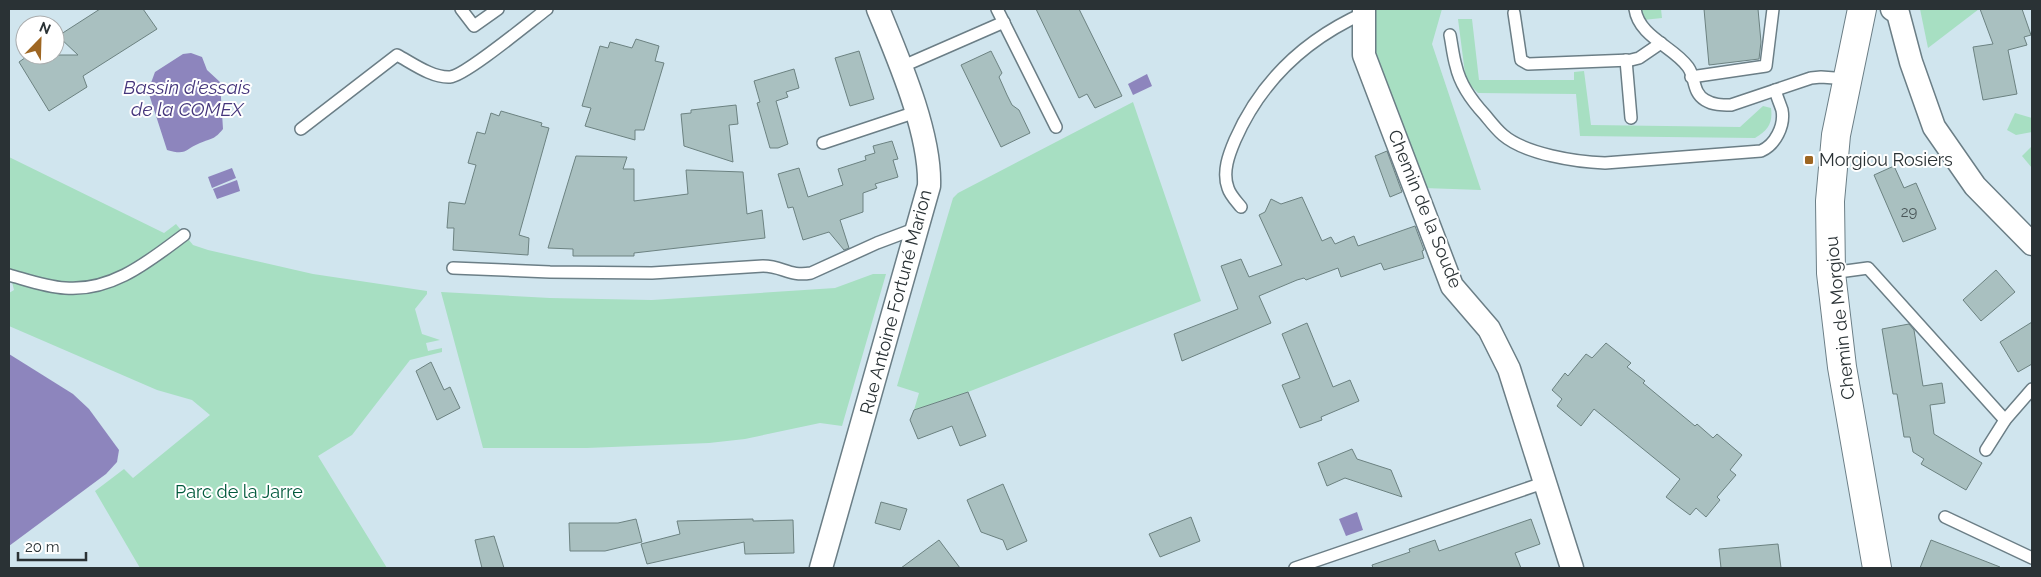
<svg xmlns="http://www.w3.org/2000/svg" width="2041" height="577" font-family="Raleway,sans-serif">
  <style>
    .green { fill: #a7dfc2 }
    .water { fill: #8d85bd }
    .building { fill: #a9c0c0; stroke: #6c8281 }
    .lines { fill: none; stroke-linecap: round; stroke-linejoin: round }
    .service-casing { stroke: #6b7e86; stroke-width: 14 }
    .minor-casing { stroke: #6b7e86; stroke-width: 25 }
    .tertiary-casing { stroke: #6b7e86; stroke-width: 30 }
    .service { stroke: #fff; stroke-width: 11 }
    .minor { stroke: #fff; stroke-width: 22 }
    .tertiary { stroke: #fff; stroke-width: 28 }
    .poi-dot { fill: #9e6622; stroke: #fff; stroke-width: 2 }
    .labels { text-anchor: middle; stroke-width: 4; stroke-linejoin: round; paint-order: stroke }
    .number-label { font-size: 15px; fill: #4a5658 }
    .poi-label { font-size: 18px; fill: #2a3235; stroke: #fff; text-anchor: start }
    .street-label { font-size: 18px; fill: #2a3235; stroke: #fff }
    .park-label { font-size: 18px; fill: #00593b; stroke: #fff }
    .water-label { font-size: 19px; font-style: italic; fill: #45367c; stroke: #fff }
  </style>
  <rect width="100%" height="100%" fill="#d0e5ee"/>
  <g class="green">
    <path d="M1373 9H1442L1432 44 1481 190 1424 188 1373 55Z"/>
    <path d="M1640 9H1661L1662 18 1643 20Z"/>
    <path d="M1920 9H1979L1928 48Z"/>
    <path d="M1458 19H1472L1479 80H1574V72L1584 71 1591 125 1740 127 1763 106 1771 108C1773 123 1768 130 1755 138L1580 136 1576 94 1478 93 1466 81Z"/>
    <path d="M1133 102 1201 301 968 392 914 410 919 393 897 386 953 198 958 193Z"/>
    <path d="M2015 113 2032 118V132L2016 135 2007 130Z"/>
    <path d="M2032 146V168L2022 156Z"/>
    <path d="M9 157 164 233 176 224 193 245 208 250 313 274 427 291V294L415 309 422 334 440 340 426 343 428 351 442 348V352L410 360 352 435 318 456 387 568H140L95 491 124 469 133 478 210 415 192 400 157 390 9 326V293L14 290 9 270Z"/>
    <path d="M873 274H886L842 426 820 423 745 439 709 443 587 448H483L441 292 550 298 652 300 835 288Z"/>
  </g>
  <g class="water">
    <path d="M191 53 202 57 207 70 220 82 223 129C214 140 212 138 200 143 185 149 187 156 167 150L148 91 155 72 183 54Z"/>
    <path d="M1147 74 1152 86 1133 95 1128 84Z"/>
    <path d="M232 168 236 178 212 188 208 177Z"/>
    <path d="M237 180 240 191 217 199 213 189Z"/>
    <path d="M9 354 73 394 89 409 119 450 117 462 106 474 9 546Z"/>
    <path d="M1357 512 1363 530 1346 536 1339 519Z"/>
  </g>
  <g class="building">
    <path d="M100 9H143L157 29 83 76 87 87 49 111 19 62 29 55H78L58 36Z"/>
    <path d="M1036 9H1079L1122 96 1095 108 1087 94 1079 98Z"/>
    <path d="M1704 9H1758L1761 42 1759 59 1709 65Z"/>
    <path d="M1980 9H2022L2031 35 2024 37 2027 45 2008 50 2017 94 1983 100 1973 47 1993 44Z"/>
    <path d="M636 39 659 46 655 61 664 63 644 130H635V140L585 126 591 108 582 106 600 46 608 48 610 42 632 48Z"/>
    <path d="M859 51 874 99 850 106 835 58Z"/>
    <path d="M991 51 1002 73 999 77 1007 95 1012 105 1019 110 1030 133 1001 147 961 65Z"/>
    <path d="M794 69 799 88 786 92 788 97 776 101 788 144 778 148H770L757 103 760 102 754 81Z"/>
    <path d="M736 105 738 124 729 125 733 162 684 146 681 114 691 113V110Z"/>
    <path d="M501 111 542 123 541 126 549 128 519 235 529 238 528 255 453 250 454 228H447L449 202 465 204 476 165 468 163 477 132 485 134 491 113 499 116Z"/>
    <path d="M892 141 898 159 893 160 898 177 875 184 877 188 863 193V212L840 220 849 248 844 250 829 232 803 240 793 207 788 208 778 174 799 168 808 197 843 185 838 169 866 160 865 156 875 153 873 146Z"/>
    <path d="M1387 151 1402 192 1390 197 1375 156Z"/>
    <path d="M576 156 627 157 623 169H634V201L688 194 686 170 743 172 747 214 762 210 765 238 634 253V256H573V249L548 248Z"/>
    <path d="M1894 166 1904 188 1916 183 1936 229 1903 242 1874 175Z"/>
    <path d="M1302 197 1322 241 1331 237 1335 244 1354 236 1358 246 1415 226 1424 250 1422 251 1424 258 1384 270 1381 263 1341 277 1338 268 1306 280 1304 278 1297 280 1259 296 1271 323 1182 361 1174 334 1238 309 1221 266 1241 259 1249 277 1282 265 1259 215 1265 212 1271 199 1281 204Z"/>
    <path d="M1996 270 2015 292 1981 321 1963 300Z"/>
    <path d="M2032 322V364L2018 372 2000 342Z"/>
    <path d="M1307 323 1333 387 1350 380 1359 401 1321 417 1322 420 1300 428 1282 385 1300 378 1282 334Z"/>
    <path d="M1909 324 1914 330 1923 386 1942 383 1945 403 1930 405 1934 434 1982 463 1966 490 1921 464 1924 459 1913 452 1910 437H1904L1897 394H1893L1882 329Z"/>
    <path d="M1606 343 1631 363 1627 367 1645 381 1643 383 1695 426 1697 424 1713 438 1717 434 1742 455 1730 470 1736 475 1717 497 1720 500 1706 517 1696 508 1690 515 1666 497 1680 479 1594 409 1581 426 1557 406 1562 399 1552 390 1565 373 1568 376 1586 354 1592 358Z"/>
    <path d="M431 362 444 390 450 387 460 408 437 420 416 371Z"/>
    <path d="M968 392 986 436 960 446 952 426 918 439 910 420 914 410Z"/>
    <path d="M1352 449 1357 459 1391 470 1402 497 1345 478 1327 486 1318 463Z"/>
    <path d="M1003 484 1027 541 1007 550 1003 540 981 532 967 500Z"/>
    <path d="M881 502 907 509 900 530 875 523Z"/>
    <path d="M1191 517 1200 541 1160 557 1149 534Z"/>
    <path d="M636 519 642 542 605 551H570L569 523H618Z"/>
    <path d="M753 519V521L793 520 794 553 745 554 744 542 647 564 641 544 680 534 677 521Z"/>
    <path d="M1531 519 1540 544 1515 553 1521 568H1373L1372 565 1410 552 1409 549 1435 540 1439 551Z"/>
    <path d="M494 536 504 568H482L475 540Z"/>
    <path d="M939 540 960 568H901Z"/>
    <path d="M1931 540 2000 567 1999 568H1920Z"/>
    <path d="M1778 544 1781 568H1721L1719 549Z"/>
  </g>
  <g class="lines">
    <g class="service-casing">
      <g id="service">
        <path d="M461 9 474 26 498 9"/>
        <path d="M997 9 1056 127"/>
        <path d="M1635 9C1639 37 1674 47 1688 67 1696 78 1692 92 1705 100 1713 105 1722 105 1731 105L1811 78 1821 77 1848 79"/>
        <path d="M1514 13 1521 60 1528 64 1631 60 1639 58 1661 43"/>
        <path d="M1450 35C1452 45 1453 56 1456 66 1460 84 1472 101 1485 115 1490 121 1496 129 1503 135 1525 154 1576 162 1605 163L1761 151C1775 145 1785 126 1782 110 1780 104 1777 97 1775 90"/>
        <path d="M1626 60 1631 118"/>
        <path d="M901 67 1004 22"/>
        <path d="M1691 77 1766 66 1773 9"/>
        <path d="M301 129 397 55C412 63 432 78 450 77 465 76 531 21 547 9"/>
        <path d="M823 143 916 112"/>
        <path d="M1241 207C1237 202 1230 195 1228 188 1222 172 1229 154 1235 140 1261 81 1306 39 1364 13"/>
        <path d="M453 268 550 272 652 273 763 266C783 266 789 277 811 273L877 243 917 228"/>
        <path d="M1831 273 1868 268 2005 420"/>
        <path d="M9 275C27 280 46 287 65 288 112 292 149 261 184 235"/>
        <path d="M1986 450 2005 420 2032 389"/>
        <path d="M1945 517 2032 558"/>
        <path d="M1295 568 1543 483"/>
      </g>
    </g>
    <g class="minor-casing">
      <g id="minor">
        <path d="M1364 9V55L1452 286 1489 329 1509 369 1572 568"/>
        <path d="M1892 9 1898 13 1911 62 1934 127 1975 186 2032 244"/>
        <path d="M821 568 929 186C931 133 898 58 878 9"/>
      </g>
    </g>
    <g class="tertiary-casing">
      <path id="tertiary" d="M1862 9 1836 135 1830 201 1831 273 1842 367 1877 568"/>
    </g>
    <use href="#service" class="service"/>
    <use href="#minor" class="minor"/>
    <use href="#tertiary" class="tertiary"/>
  </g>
  <rect class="poi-dot" x="1804" y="155" width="10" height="10" rx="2.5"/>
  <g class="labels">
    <g class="number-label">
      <text x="1909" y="217">29</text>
    </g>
    <g class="poi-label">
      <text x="1819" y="166">Morgiou Rosiers</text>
    </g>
    <g class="street-label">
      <text transform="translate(1425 209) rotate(68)" y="6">Chemin de la Soude</text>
      <text transform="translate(896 302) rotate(-75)" y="6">Rue Antoine Fortuné Marion</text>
      <text transform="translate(1840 318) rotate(-96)" y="6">Chemin de Morgiou</text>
    </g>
    <g class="park-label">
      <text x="239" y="498">Parc de la Jarre</text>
    </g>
    <g class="water-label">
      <text x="187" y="94">Bassin d'essais<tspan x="187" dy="22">de la COMEX</tspan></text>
    </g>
  </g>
  <rect width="2041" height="577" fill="none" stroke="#2a3235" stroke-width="20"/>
  <g transform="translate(40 40) rotate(23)"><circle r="24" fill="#ffffff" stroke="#aaadae"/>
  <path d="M0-4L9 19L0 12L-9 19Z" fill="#9e6622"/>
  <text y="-8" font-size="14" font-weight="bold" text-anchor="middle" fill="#2a3235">N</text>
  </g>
  <path d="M18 552v8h68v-8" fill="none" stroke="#2a3235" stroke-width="2.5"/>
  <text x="25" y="552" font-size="15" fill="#2a3235" stroke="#ffffff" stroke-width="4" paint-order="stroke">20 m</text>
</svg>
